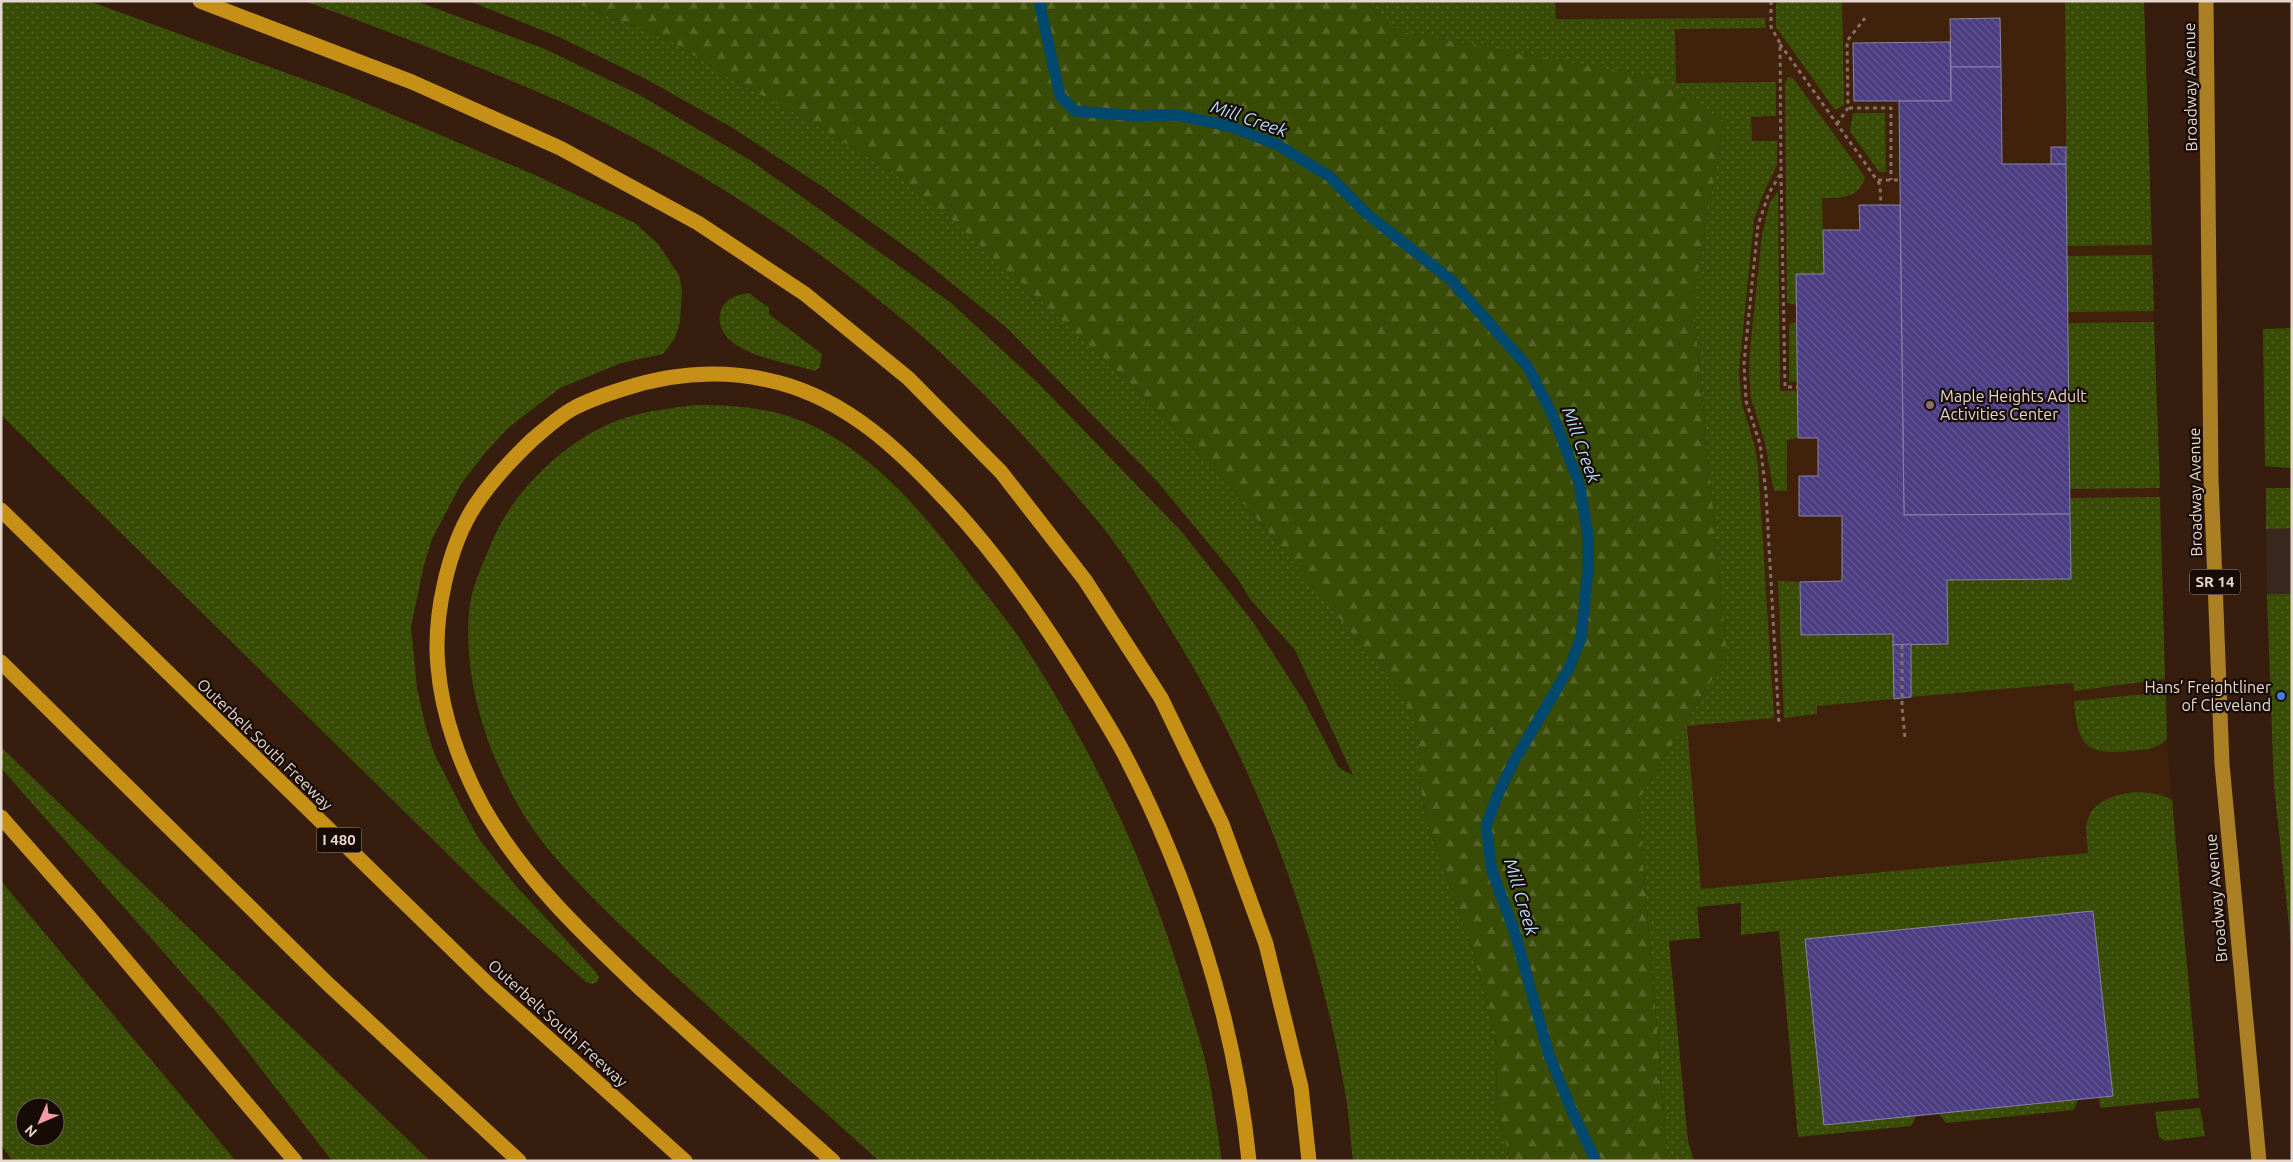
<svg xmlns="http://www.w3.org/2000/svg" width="2293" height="1162" font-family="Ubuntu,sans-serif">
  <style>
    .commercial { fill: #38281e }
    .built { fill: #40210c }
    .grass { fill: url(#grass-dots); fill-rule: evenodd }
    .forest { fill: url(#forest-firs) }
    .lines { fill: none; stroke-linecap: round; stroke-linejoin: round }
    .stream { stroke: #00486e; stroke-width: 11 }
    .building { fill: url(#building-back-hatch); stroke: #8884a4 }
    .path { stroke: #867063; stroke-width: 3; stroke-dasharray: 4 4; stroke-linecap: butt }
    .primary { stroke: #ab7f23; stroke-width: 15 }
    .highway { stroke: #c59015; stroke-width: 15 }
    .education-dot { fill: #8d6e63; stroke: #160b05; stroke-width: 2 }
    .shop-dot { fill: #3f7fe0; stroke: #160b05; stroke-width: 2 }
    .labels { text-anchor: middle; stroke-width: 4.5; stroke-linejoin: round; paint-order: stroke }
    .shield { fill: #160b05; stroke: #a89990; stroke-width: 1 }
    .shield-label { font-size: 15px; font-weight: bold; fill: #e7d6cc }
    .street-label { font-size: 16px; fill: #e7d6cc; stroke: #160b05 }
    .poi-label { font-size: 16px; fill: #e7d6cc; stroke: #160b05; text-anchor: start }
    .water-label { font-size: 18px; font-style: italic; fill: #b5dcf8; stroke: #160b05 }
  </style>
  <defs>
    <pattern id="grass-dots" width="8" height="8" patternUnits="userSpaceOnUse" patternTransform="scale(1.25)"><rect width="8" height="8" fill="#384c06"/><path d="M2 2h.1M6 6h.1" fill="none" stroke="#556529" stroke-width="1.8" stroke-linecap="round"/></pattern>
    <pattern id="forest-firs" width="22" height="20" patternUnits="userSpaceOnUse" patternTransform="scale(1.25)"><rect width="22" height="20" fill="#384c06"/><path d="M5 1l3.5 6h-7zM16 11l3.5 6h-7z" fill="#556529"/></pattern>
    <pattern id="building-back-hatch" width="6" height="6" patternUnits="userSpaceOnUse" patternTransform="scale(1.25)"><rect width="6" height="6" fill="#4b3d82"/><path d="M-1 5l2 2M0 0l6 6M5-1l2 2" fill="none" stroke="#655892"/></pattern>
  </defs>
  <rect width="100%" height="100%" fill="#371d0d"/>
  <path class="commercial" d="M2266 488H2292V953L2274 785 2267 608Z"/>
  <path class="built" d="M1363 1H2144L2167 739 2177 857 1646 906 1638 800Z"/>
  <g class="grass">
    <path d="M1 1H89L344 94 535 175 635 223 658 244 679 275 682 291 680 322 675 338 663 354 621 363 560 388 508 428 485 453 461 484 432 539 424 565 411 627 417 688 425 724 434 753 464 812 479 839 515 885 596 972 599 977 597 982 592 984 586 982 483 889 1 415Z"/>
    <path d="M304 1H416L545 49 638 94 750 160 950 302 1040 385 1182 532 1253 622 1305 703 1339 768 1353 775 1295 650 1250 599 1238 579 1156 480 1007 328 918 256 820 185 731 127 646 79 559 37 469 1H570L669 40 738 83 810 121 894 173 948 216 1019 280 1140 392 1217 474 1279 544 1401 692 1418 731V775L1428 825 1470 941 1489 1008 1497 1049 1496 1110 1511 1161H1353C1350 1136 1349 1111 1344 1086 1315 922 1255 763 1166 622 1143 585 1119 545 1090 512 1031 441 963 368 891 310 797 232 693 166 583 112 561 101 537 92 514 82 445 53 375 26 304 1Z"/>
    <path d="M1363 1H1555L1556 19 1765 18 1766 28 1675 29 1676 83 1776 82V116L1751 117 1752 141H1777V165L1761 199 1754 220 1739 370 1742 404 1755 447 1758 466 1774 718 1687 726 1701 889 2088 853C2088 842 2084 830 2088 819 2097 790 2150 786 2172 800L2199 1098 2100 1108 2099 1098 2113 1096 2093 911 1806 939 1916 1116 1911 1126 1798 1137 1779 931 1741 935V903L1697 907 1700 938 1669 941 1688 1141 1694 1161H1668L1638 800 1727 655 1693 300 1724 121 1655 78 1402 32Z"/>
    <path d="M1776 1H1842L1844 105 1835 110 1776 27Z"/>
    <path d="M2065 1H2144L2152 245 2067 246Z"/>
    <path d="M1788 77 1793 78 1865 177C1859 199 1841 198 1822 198L1824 274H1796L1797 305 1787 303 1785 83Z"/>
    <path d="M1853 113H1885L1886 172H1879L1850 131Z"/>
    <path d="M1778 191 1780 391H1798V438L1787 440V491H1774L1765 443 1751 398 1749 374 1750 350 1762 234 1770 202Z"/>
    <path d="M2152 255 2154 311 2068 312 2067 256Z"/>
    <path d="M749 293 769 308V314L822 354 820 367 815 371C786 362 714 354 720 314 723 299 736 295 749 293Z"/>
    <path d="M1796 322 1798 381 1789 382V324Z"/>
    <path d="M2154 322 2160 488 2069 489 2068 323Z"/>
    <path d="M2292 328V468L2265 466 2263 329Z"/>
    <path d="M696 405C729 405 763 407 794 418 867 445 920 509 966 569 983 591 1002 613 1018 636 1093 748 1151 871 1188 1001 1195 1025 1203 1049 1208 1073 1214 1102 1217 1132 1222 1161H879C813 1101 746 1042 681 981 637 941 593 901 554 856 499 793 459 688 470 604 474 581 486 556 495 535 516 488 570 437 619 420 644 411 671 408 696 405Z"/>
    <path d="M2266 488H2292V528L2266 529Z"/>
    <path d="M2160 497 2165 679 2074 691 2073 683 1911 697V644H1948L1947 580 2071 579 2070 498Z"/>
    <path d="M1778 581 1800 582 1801 635 1893 634 1894 699 1817 706V714L1784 718Z"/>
    <path d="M2267 594H2292V953L2274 785Z"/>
    <path d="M2166 692 2167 739C2157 749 2145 750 2131 751 2085 755 2078 746 2074 701Z"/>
    <path d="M1 747 430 1161H332L225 1022 1 768Z"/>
    <path d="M1 881 236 1161H13L1 1145ZM25 1107H55V1137H25Z"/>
    <path d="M2078 1100 2074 1110 1946 1123 1939 1114Z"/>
    <path d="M2200 1108 2205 1136 2165 1141 2159 1137 2155 1112Z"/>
  </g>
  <path class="forest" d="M570 1H1363L1402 32 1656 78 1724 121 1693 300 1727 655 1638 800 1668 1161H1511L1496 1110 1497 1049 1489 1008 1470 941 1428 825 1418 775V731L1400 692 1279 544 1217 474 1140 392 948 216 894 173 810 121 738 83 669 40Z"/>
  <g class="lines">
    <path class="stream" d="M1039 1 1060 96 1075 111 1137 116 1176 115 1229 126 1278 145 1329 176 1367 214 1451 280 1528 367 1554 418 1579 483 1588 535V571L1581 638 1569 668 1513 763 1498 794 1486 826 1492 871 1515 933 1549 1055 1572 1111 1596 1161"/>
  </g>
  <g class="building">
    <path d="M2000 18 2001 67H1951L1950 19Z"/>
    <path d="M1950 42 1951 101H1854L1853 43Z"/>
    <path d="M1951 67H2001L2002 164H2066L2070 514 1904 515 1899 101H1951Z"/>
    <rect x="2051" y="147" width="15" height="17"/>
    <path d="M1859 205H1900L1904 515 2070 514 2071 579 1947 580 1948 644 1893 645V634L1801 635 1800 582 1842 581V516H1799V476H1818V438H1798L1796 274H1824L1823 230H1860Z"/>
    <path d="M1911 644V697L1894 699 1893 645Z"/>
    <path d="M2093 911 2113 1096 1824 1125 1805 939Z"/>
  </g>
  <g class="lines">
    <g class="path">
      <path d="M1771 1V27L1780 43 1781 173 1769 193 1758 225 1744 363 1746 401 1760 444 1766 493 1779 724"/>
      <path d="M1780 44 1877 180H1900"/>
      <path d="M1849 108H1891V180"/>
      <path d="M1837 124 1848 108 1847 41 1865 18"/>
      <path d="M1781 174 1785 387H1798"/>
      <path d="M1878 181 1880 185 1881 205"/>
      <path d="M1902 645V707L1905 738"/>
    </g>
    <path class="primary" d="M2206 1 2211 478 2222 764 2259 1161"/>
    <g class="highway">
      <path d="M200 1 412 82 560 148 698 223 805 294 908 378 1001 472 1085 580 1161 698 1222 824 1266 944 1301 1087 1309 1161"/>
      <path d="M1 510 489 985 685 1161"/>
      <path d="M1 662 327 983 519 1161"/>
      <path d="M1 817 90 918 295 1161"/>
      <path d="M833 1161C769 1104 706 1048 643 991 585 936 523 878 483 807 460 765 442 715 438 667 433 617 448 546 476 504 492 480 511 460 532 440 545 429 559 416 574 408 589 400 607 394 623 389 675 372 728 369 780 383 847 401 897 448 943 497 992 548 1033 606 1071 666 1088 693 1105 719 1121 748 1187 872 1235 1020 1249 1161"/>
    </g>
  </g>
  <circle class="education-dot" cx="1930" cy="405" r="5"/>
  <circle class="shop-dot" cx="2281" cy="696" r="5"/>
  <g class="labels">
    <g class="shield">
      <rect x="2190" y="569.5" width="50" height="25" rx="4"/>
      <rect x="316.5" y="827.5" width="45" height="25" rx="4"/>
    </g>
    <g class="shield-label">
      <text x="2215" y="587">SR 14</text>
      <text x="339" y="845">I 480</text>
    </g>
    <g class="street-label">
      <text transform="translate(2190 87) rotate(-91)" y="6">Broadway Avenue</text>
      <text transform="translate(2195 492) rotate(-91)" y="6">Broadway Avenue</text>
      <text transform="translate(265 744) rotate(44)" y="6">Outerbelt South Freeway</text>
      <text transform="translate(2216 898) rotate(-95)" y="6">Broadway Avenue</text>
      <text transform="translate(558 1023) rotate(42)" y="6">Outerbelt South Freeway</text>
    </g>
    <g class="poi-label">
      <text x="1940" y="402">Maple Heights Adult<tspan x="1940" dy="18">Activities Center</tspan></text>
      <text x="2271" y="693" text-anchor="end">Hans’ Freightliner<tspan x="2271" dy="18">of Cleveland</tspan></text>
    </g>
    <g class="water-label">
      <text transform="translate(1249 119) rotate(19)" y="6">Mill Creek</text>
      <text transform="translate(1581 445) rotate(70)" y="6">Mill Creek</text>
      <text transform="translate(1521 897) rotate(73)" y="6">Mill Creek</text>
    </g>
  </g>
  <rect width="2293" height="1162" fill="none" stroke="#e7d6cc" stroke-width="5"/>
  <g transform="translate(40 1122) rotate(225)"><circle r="24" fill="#160b05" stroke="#6a5c55"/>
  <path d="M0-4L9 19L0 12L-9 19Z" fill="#f49aa4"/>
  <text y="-8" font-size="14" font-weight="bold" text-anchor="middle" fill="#e7d6cc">N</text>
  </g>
</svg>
